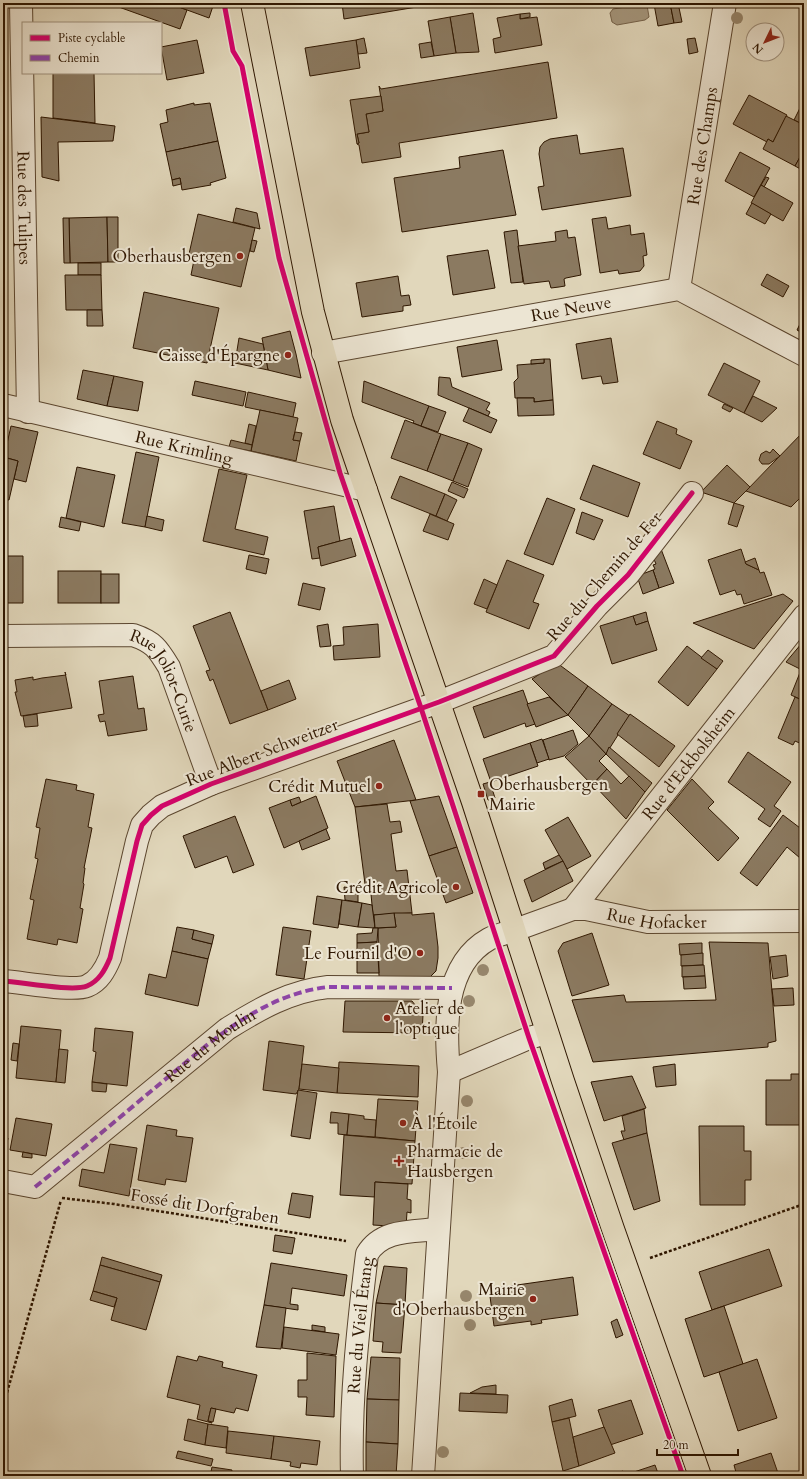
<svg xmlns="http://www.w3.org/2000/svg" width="807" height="1479" font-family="Cardo,serif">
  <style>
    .water { fill: #a4957b; stroke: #75624a }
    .building { fill: #8b7a61; stroke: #2e1600 }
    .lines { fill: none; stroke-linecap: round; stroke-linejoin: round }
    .minor-casing { stroke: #5b462f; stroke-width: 24 }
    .major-casing { stroke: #2e1600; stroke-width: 24 }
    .path { stroke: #2e1600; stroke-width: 2.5; stroke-dasharray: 3 2; stroke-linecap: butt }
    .minor { stroke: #ece5d3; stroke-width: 22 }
    .major { stroke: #e1d7bb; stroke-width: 22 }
    .quiet { stroke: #8e44ad; stroke-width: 4; stroke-dasharray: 8 4; stroke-linecap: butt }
    .cycleway-casing { stroke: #ece5d3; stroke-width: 8 }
    .cycleway { stroke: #d6006c; stroke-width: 5 }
    .tree { fill: #97876d }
    .poi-dot { fill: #8f2418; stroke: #ece5d3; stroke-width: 1.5 }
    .labels { text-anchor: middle; stroke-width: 4; stroke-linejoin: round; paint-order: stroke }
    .street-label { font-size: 17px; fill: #2e1600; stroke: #ece5d3 }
    .poi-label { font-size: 17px; fill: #2e1600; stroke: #ece5d3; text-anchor: end }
  </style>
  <rect width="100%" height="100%" fill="#e1d7bb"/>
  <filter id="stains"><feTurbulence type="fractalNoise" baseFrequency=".005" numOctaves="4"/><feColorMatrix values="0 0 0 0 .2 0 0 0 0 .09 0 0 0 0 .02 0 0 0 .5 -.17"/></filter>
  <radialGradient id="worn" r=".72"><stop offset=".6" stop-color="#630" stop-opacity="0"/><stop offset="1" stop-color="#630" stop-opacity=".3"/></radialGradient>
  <path class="water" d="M644 4 647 5 649 17 645 20 617 25 612 22 610 13 613 9Z"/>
  <g class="building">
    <path d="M94 3H115L116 6 94 5Z"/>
    <path d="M115 3H168L187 10 180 29 116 6Z"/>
    <path d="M168 3H214L209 18Z"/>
    <path d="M342 3H416L417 7 344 19Z"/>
    <path d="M670 3 674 23 658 26 654 4Z"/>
    <path d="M670 3H678L682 22 674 23Z"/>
    <path d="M473 13 479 52 456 53 450 17Z"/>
    <path d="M530 13V17L520 19V14Z"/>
    <path d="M520 14V19L537 17 542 45 495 53 493 39 501 37 497 18Z"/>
    <path d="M450 17 456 53 434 56 428 21Z"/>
    <path d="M364 38 367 53 358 54 356 40Z"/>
    <path d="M695 38 698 52 689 54 687 39Z"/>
    <path d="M197 40 204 73 167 80 161 47Z"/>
    <path d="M356 40 360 68 310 76 305 48Z"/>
    <path d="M431 42 434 56 421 58 419 44Z"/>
    <path d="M548 62 557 118 399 143 401 157 362 163 359 145 357 144 359 143 357 134 369 132 366 114 383 111 379 86 381 89Z"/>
    <path d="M53 73H94L95 123 53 118Z"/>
    <path d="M749 95 787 115 773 142 768 139 767 142 733 124Z"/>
    <path d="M381 96 383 111 366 114 369 132 357 134 359 143 357 144 350 100Z"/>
    <path d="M804 100V125L794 120Z"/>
    <path d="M194 103V105L210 103 218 141 166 152 160 124 168 122 166 110Z"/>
    <path d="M786 116 804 125V150L795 166 763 149 768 139 773 142Z"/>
    <path d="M41 117 115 126 113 141 58 142 59 181 42 177Z"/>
    <path d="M577 135 580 154 623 148 631 196 542 210 538 187 544 186 539 154 540 147 544 142 550 139Z"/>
    <path d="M218 141 226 178 210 183 211 185 182 190 180 178 172 180 166 152Z"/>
    <path d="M503 150 516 215 402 232 394 178 460 168 459 157Z"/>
    <path d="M804 150V171L795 166Z"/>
    <path d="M740 152 770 168 754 197 725 181Z"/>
    <path d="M766 177 769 178 764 187 761 185Z"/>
    <path d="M180 178 181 184 173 186 172 180Z"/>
    <path d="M761 185 793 203 783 221 751 203Z"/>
    <path d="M752 203 771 214 765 224 746 214Z"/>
    <path d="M236 208 257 213 260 229 233 222Z"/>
    <path d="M198 214 255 228 241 287 191 275 195 255 189 254Z"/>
    <path d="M107 217 108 262 70 263 69 218Z"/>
    <path d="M107 217H118V262H108Z"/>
    <path d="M606 217 608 229 630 225 631 235 644 233 647 255 643 256 644 266 640 271 619 274 618 270 600 273 592 219Z"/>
    <path d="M63 218H69L70 263H64Z"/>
    <path d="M517 230 523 282 511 283 504 232Z"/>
    <path d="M567 230 568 238 575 237 581 275 566 278 564 279 565 286 559 287 551 288 549 281 524 284 518 246 556 241 555 232Z"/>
    <path d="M252 240 257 241 254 252 250 251Z"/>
    <path d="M488 250 495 288 453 295 447 256Z"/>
    <rect x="78" y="263" width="23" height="12"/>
    <path d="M767 274 789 286 783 297 761 285Z"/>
    <path d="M65 275H101L102 310H66Z"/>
    <path d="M398 276 401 296 409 295 411 305 403 306V311L362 317 356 283Z"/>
    <path d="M144 292 219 308 207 363 133 348Z"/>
    <path d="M87 310H102L103 326H87Z"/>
    <path d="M804 316V334L797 330Z"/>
    <path d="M290 331 296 354 301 378 268 370 262 338Z"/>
    <path d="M239 338 263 344 268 370 235 363Z"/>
    <path d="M611 338 618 382 603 384 601 376 582 379 576 344Z"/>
    <path d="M497 340 502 370 462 377 457 347Z"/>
    <path d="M544 359H550L553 400 534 402V398H515L514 382 518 378 517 365 544 363Z"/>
    <path d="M544 359V363L531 364V360Z"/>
    <path d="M724 363 760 381 744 413 708 395Z"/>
    <path d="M83 370 114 376 107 406 77 399Z"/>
    <path d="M114 376 143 382 138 411 107 406Z"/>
    <path d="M439 377 450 378 452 387 490 403 486 410 490 412 488 416 438 395Z"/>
    <path d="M195 381 246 392 243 406 192 395Z"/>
    <path d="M364 381 429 406 421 426 413 423 414 421 362 402Z"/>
    <path d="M248 392 296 403 293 417 245 407Z"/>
    <path d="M753 396 777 408 762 422 744 413Z"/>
    <path d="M517 398H534V402L553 400 554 415 518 416Z"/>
    <path d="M724 404 733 408 730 412 722 408Z"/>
    <path d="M429 406 446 412 438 432 421 426Z"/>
    <path d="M469 408 497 420 491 433 463 421Z"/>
    <path d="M260 410 298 418 293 440 300 441 296 461 251 451Z"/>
    <path d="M405 420 441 434 427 471 391 458Z"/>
    <path d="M657 421 677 429 676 434 692 441 680 469 643 454Z"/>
    <path d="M249 424 256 426 252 445 245 443Z"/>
    <path d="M11 426 38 432 26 482 14 479 18 461 4 457Z"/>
    <path d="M804 431V494L791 507 746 491Z"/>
    <path d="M295 432 302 433 300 441 293 440Z"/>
    <path d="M441 434 468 443 453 481 427 471Z"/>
    <path d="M231 440 252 445 251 451 229 447Z"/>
    <path d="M468 443 482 449 468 487 453 481Z"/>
    <path d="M773 449 780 456 769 464H762L759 460 761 454 766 451 770 453Z"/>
    <path d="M136 452 159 457 145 527 122 523Z"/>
    <path d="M3 457 18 461 9 500 3 499Z"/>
    <path d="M593 465 640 483 628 517 580 499Z"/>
    <path d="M727 465 750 487 734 503 701 492Z"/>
    <path d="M77 467 115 475 104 527 66 518Z"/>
    <path d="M219 469 247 475 235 529 268 537 264 555 203 541Z"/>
    <path d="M400 476 445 494 436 516 391 498Z"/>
    <path d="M452 482 468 489 464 498 448 491Z"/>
    <path d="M445 494 457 500 447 521 436 516Z"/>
    <path d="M547 498 575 509 553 565 524 554Z"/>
    <path d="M734 503 744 506 737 527 728 524Z"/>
    <path d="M334 506 340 541 318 547 320 558 312 559 304 511Z"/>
    <path d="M582 512 603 520 594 540 576 533Z"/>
    <path d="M430 514 454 524 448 540 423 531Z"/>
    <path d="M147 516 164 520 162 531 145 527Z"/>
    <path d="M61 517 81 522 79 531 59 527Z"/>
    <path d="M351 538 356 556 321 566 318 547Z"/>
    <path d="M661 549 674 583 659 588 653 570 655 569 653 565 656 564 653 557Z"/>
    <path d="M741 549 746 564 759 570 760 573 764 572 772 595 744 604 741 594 737 595 735 590 720 595 708 560Z"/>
    <path d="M249 555 269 559 266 574 246 569Z"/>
    <path d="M7 556H23V603H3V566H7Z"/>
    <path d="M755 558 759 570 746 564 745 562Z"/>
    <path d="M507 560 544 575 533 602 539 604 529 629 486 612Z"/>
    <path d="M653 570 659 588 643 594 637 576Z"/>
    <rect x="58" y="571" width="43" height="32"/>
    <rect x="101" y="574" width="18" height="29"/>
    <path d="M484 579 497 585 487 609 474 604Z"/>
    <path d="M303 583 325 588 320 610 298 605Z"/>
    <path d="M783 594 793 601 754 649 693 623Z"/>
    <path d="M230 612 268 710 230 724 213 679 210 681 206 671 210 670 193 626Z"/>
    <path d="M646 612 648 621 636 625 633 616Z"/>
    <path d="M633 616 636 625 648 621 657 650 612 664 600 626Z"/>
    <path d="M328 624 331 646 320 647 317 626Z"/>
    <path d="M378 624 380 657 334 660 333 646 344 645 343 627Z"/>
    <path d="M802 643H804V671L786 662Z"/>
    <path d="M687 646 717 669 688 706 658 682Z"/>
    <path d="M708 650 723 661 717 669 701 658Z"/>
    <path d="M557 663 588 686 568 715 532 679Z"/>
    <path d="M801 670 804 671V701L791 695Z"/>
    <path d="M65 672 72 708 21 716 15 692H17L15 680 33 677V680L42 678 66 675Z"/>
    <path d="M133 676 138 709 144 708 147 730 108 736 105 721 100 722 98 715 104 714 99 681Z"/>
    <path d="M289 680 296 699 268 710 261 691Z"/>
    <path d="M588 686 612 704 589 736 568 715Z"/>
    <path d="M523 690 535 724 526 727 525 723 484 738 473 707Z"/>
    <path d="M549 697 568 715 536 727 527 704Z"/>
    <path d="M795 697 804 701V745L795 741 793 745 778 738Z"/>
    <path d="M612 704 630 716 606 754 589 736Z"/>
    <path d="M37 714 38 726 25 727 23 716Z"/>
    <path d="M630 714 675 746 659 767 617 734Z"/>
    <path d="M573 730 578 744 564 756 549 760 543 740Z"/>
    <path d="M589 736 606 754 599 761 607 769 592 785 565 757Z"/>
    <path d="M542 739 549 759 537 763 530 743Z"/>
    <path d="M394 740 416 800 355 807 337 761Z"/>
    <path d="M530 743 538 766 491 782 483 759Z"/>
    <path d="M609 747 652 783 645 792 606 754Z"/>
    <path d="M748 752 791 782 774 806 781 811 770 827 758 819 765 809 728 782Z"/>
    <path d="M607 769 621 784 629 776 645 792 626 819 593 784Z"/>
    <path d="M46 779 77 785 76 790 94 794 88 827 92 828 84 868H85L83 883 84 884 80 908 83 909 77 943 58 939 57 945 27 939 34 900 30 899 38 859 35 858 40 828 36 827Z"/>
    <path d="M692 779 714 802 708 808 739 838 718 861 667 810Z"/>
    <path d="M490 782 495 798 488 800 483 784Z"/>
    <path d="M316 796 328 828 284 848 269 808 290 800 292 806Z"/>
    <path d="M439 796 457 847 429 856 410 801Z"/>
    <path d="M299 797 301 802 292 806 290 800Z"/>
    <path d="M387 804 390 822 400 821 402 832 391 834 396 871 407 870 412 913 373 915 370 884H365L355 807Z"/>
    <path d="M783 815 804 831V852L800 858 787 847 757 886 740 873Z"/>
    <path d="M235 816 254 865 233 873 227 856 195 868 183 836Z"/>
    <path d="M568 817 591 856 567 869 545 830Z"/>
    <path d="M326 829 330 839 302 850 299 841Z"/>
    <path d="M457 847 473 893 446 903 429 856Z"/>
    <path d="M559 855 563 861 545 869 543 863Z"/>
    <path d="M563 861 573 881 532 902 524 880Z"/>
    <path d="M344 887 358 889V902L345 900Z"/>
    <path d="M317 896 342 900 338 928 313 924Z"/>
    <path d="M342 900 362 903 358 927 339 924Z"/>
    <path d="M362 903 372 905 375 928 358 927Z"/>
    <path d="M394 913H412V915L434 913 438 947V958L436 971 430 977H379L378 928 396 927Z"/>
    <path d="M394 913 396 927 375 928 374 915Z"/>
    <path d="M177 927 194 930 192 939 212 944 208 959 172 951Z"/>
    <path d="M283 927 311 931 304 979 276 975Z"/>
    <path d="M373 928H378L377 942 357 943V934L372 933Z"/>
    <path d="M194 930 214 935 212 944 192 939Z"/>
    <path d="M592 933 609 985 572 996 558 951 563 943Z"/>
    <path d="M377 942 379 973H357V943Z"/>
    <path d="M709 942 768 943 776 1041 768 1043V1047L593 1062 572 1000 624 995 626 1002 716 1000Z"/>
    <path d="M702 943V954L680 955 679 944Z"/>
    <path d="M172 951 208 959 198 1006 145 994 149 974 166 978Z"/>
    <path d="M703 953V965L681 966V955Z"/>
    <path d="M786 955 788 976 773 979 770 957Z"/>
    <path d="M704 965 705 976 682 977V966Z"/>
    <path d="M705 976 706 988 684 989 683 977Z"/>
    <path d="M793 988 794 1005 774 1006 772 989Z"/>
    <path d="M345 1001H412L423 1015 422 1033 343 1032Z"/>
    <path d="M21 1026 61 1030 56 1082 16 1078Z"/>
    <path d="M95 1028 133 1032 127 1086 92 1082 96 1052 93 1051Z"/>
    <path d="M269 1041 304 1046 299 1089 296 1094 263 1090Z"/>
    <path d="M13 1043 19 1044 17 1061 11 1060Z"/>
    <path d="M59 1049 68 1050 65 1083 56 1082Z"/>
    <path d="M339 1062 419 1066 418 1097 337 1093Z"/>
    <path d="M302 1064 339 1068 337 1093 299 1089Z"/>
    <path d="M675 1064 676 1085 656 1087 653 1067Z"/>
    <path d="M791 1074H804V1125H766V1080H791Z"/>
    <path d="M632 1076 646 1108 604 1121 591 1082Z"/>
    <path d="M92 1082 107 1084 106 1092 92 1091Z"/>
    <path d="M298 1090 317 1093 310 1139 291 1136Z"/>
    <path d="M378 1099 418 1101 415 1141 375 1137Z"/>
    <path d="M644 1109 647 1133 624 1140 621 1131H625L622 1116Z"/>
    <path d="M331 1112 349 1114 347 1135 338 1134V1123H330Z"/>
    <path d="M349 1114 364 1116V1119L376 1120 375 1137 347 1135Z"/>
    <path d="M16 1118 52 1124 46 1156 10 1150Z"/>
    <path d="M147 1125 177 1130 176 1136 193 1138 186 1182 166 1179 165 1185 138 1180Z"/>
    <path d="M699 1126H744V1151H751V1180H745V1205H700Z"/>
    <path d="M647 1133 660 1201 634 1210 612 1143Z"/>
    <path d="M344 1135 415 1141 412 1184 375 1182V1197L340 1195Z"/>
    <path d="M3 1137 8 1138 3 1165Z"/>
    <path d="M110 1144 137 1148 129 1196 79 1186 82 1169 104 1173Z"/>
    <path d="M23 1152 32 1154V1158L22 1157Z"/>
    <path d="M375 1182 408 1184 407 1199 411 1200V1213L407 1212 406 1227 373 1225Z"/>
    <path d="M292 1193 313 1196 310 1218 288 1214Z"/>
    <path d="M275 1235 295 1238 292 1254 273 1251Z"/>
    <path d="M769 1249 782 1286 712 1310 699 1272Z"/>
    <path d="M102 1257 162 1275 160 1282 100 1265Z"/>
    <path d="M271 1263 347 1275 344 1296 292 1288 290 1304 298 1305V1310L264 1305Z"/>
    <path d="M100 1265 160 1282 146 1330 111 1320 117 1298 93 1291Z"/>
    <path d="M384 1266 407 1268 405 1305 376 1303Z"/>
    <path d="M573 1277 578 1315 541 1320 542 1323 531 1325V1321L494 1326 489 1289Z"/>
    <path d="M93 1291 117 1298 114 1307 90 1300Z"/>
    <path d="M376 1303 405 1305 401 1353 382 1352 383 1342 373 1341Z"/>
    <path d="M264 1305 286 1308 281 1349 256 1347Z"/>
    <path d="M724 1306 743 1364 704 1377 685 1319Z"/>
    <path d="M617 1319 623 1335 616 1338 611 1322Z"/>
    <path d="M312 1325 325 1327V1332L312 1330Z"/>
    <path d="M284 1327 339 1334 336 1355 282 1348Z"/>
    <path d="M307 1353 336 1356 334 1417 306 1415 307 1397H298V1380H307Z"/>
    <path d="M177 1356 197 1361 199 1356 223 1362 222 1367 257 1375 248 1411 236 1408 234 1413 211 1408 208 1421 212 1423 197 1419 200 1405 167 1397Z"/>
    <path d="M371 1357 400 1358 399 1400 367 1399Z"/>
    <path d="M757 1359 777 1418 738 1431 719 1372Z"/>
    <path d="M496 1385V1394L470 1393 482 1387Z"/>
    <path d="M460 1393 508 1395 507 1413 459 1411Z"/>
    <path d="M367 1399 399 1400 398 1444 366 1442Z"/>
    <path d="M572 1399 576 1416 552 1422 549 1406Z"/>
    <path d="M631 1400 643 1434 610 1445 598 1410Z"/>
    <path d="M211 1408 216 1409 213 1422 208 1421Z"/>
    <path d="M569 1418 579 1466 563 1471 552 1422Z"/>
    <path d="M188 1419 208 1424 205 1445 184 1440Z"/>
    <path d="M208 1424 228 1427 226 1448 205 1445Z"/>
    <path d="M604 1427 615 1453 579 1466 573 1437Z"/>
    <path d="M228 1431 274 1436 271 1459 226 1453Z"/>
    <path d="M274 1436 320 1441 317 1465 301 1463 300 1468 290 1466 291 1462 271 1459Z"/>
    <path d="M366 1442 398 1444 396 1476H366Z"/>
    <path d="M178 1451 213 1459 211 1466 176 1458Z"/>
    <path d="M771 1453 779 1476H737L734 1465Z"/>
    <path d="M655 1465 659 1476 625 1475Z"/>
    <path d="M212 1467 232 1470 231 1476H210Z"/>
    <path d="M623 1471 625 1476H607Z"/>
  </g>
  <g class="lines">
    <g class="minor-casing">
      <g id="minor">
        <path id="s1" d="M21 3 28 412"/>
        <path id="s2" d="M679 289 725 3"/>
        <path id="s3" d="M323 353 679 289 804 355"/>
        <path id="s4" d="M3 405 366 490"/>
        <path id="s5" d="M3 636 133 635C154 642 158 649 169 667L211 784"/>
        <path id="s6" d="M573 909 804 616"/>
        <path d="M3 981C21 982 73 992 87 986 99 981 105 970 110 958L137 841 142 825 151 815 162 806 211 784 439 702 554 656 597 606 628 575 692 493"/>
        <path d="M449 1072 529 1038 547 1033"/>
        <path id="s7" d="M3 1181 35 1187 227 1029C259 1009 290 991 328 987L452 988"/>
        <path id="s8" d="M352 1476C350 1401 358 1327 367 1254 382 1229 412 1232 438 1229"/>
        <path id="s9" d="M423 1476 449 1072C445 1028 443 965 489 939 497 935 507 933 515 930 534 923 554 916 573 909H586L648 922 804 921"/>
      </g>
    </g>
    <g class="major-casing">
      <path id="major" d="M252 3 313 312 342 420 473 802 563 1081 613 1229 700 1476"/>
    </g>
    <g class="path">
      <path d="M62 1198 114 1204 346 1241"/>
      <path d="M650 1258 804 1204"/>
      <path d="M3 1407 61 1200"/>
    </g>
    <use href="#minor" class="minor"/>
    <use href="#major" class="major"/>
    <path class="quiet" d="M35 1187C74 1156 112 1124 150 1092 203 1049 257 995 328 987L452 988"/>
    <g class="cycleway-casing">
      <g id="cycleway">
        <path d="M224 3 233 51 242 66 279 258 340 473 421 708 529 1038 683 1476"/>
        <path d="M3 981C21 982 73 992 87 986 99 981 105 970 110 958L137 841 142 825 151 815 162 806 211 784 439 702 554 656 597 606 628 575 692 493"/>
      </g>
    </g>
    <use href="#cycleway" class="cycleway"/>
  </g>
  <g class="tree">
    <circle cx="737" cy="18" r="6"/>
    <circle cx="483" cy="970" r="6"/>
    <circle cx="469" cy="1001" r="6"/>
    <circle cx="467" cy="1101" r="6"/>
    <circle cx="463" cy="1153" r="6"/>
    <circle cx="466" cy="1296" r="6"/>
    <circle cx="470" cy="1325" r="6"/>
    <circle cx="443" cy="1452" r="6"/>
  </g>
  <g class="poi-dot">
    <circle cx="240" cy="256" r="4"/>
    <circle cx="288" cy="355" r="4"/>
    <circle cx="379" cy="786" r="4"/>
    <rect x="477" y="790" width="8" height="8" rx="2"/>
    <circle cx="456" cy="887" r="4"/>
    <circle cx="420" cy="953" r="4"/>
    <circle cx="387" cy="1018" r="4"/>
    <circle cx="403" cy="1123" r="4"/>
    <path d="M397 1155h4v4h4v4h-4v4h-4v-4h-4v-4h4z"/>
    <circle cx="533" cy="1299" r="4"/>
  </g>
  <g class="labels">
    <g class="street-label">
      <text dy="6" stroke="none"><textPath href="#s2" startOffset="145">Rue des Champs</textPath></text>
      <text dy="6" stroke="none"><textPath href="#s1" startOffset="205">Rue des Tulipes</textPath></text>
      <text dy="6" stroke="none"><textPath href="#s3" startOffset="252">Rue Neuve</textPath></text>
      <text dy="6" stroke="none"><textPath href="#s4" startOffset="186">Rue Krimling</textPath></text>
      <text transform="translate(604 576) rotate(-49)" y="6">Rue du Chemin de Fer</text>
      <text dy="6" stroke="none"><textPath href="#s5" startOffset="188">Rue Joliot-Curie</textPath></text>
      <text transform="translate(262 752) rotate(-21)" y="6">Rue Albert Schweitzer</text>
      <text dy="6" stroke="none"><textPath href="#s6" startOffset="186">Rue d'Eckbolsheim</textPath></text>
      <text dy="6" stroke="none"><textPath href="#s9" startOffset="726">Rue Hofacker</textPath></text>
      <text dy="6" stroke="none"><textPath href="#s7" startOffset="258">Rue du Moulin</textPath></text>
      <text transform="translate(205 1206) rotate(9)" y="6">Fossé dit Dorfgraben</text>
      <text dy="6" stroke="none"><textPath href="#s8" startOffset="151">Rue du Vieil Étang</textPath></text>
    </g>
    <g class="poi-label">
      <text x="232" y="262">Oberhausbergen</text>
      <text x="280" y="361">Caisse d'Épargne</text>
      <text x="489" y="790" text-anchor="start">Oberhausbergen<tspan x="489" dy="20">Mairie</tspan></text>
      <text x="371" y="792">Crédit Mutuel</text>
      <text x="448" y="893">Crédit Agricole</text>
      <text x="412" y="959">Le Fournil d'O</text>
      <text x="395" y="1014" text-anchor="start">Atelier de<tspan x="395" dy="20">l'optique</tspan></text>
      <text x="411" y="1129" text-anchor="start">À l'Étoile</text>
      <text x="407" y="1157" text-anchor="start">Pharmacie de<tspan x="407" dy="20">Hausbergen</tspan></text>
      <text x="525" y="1295">Mairie<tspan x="525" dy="20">d'Oberhausbergen</tspan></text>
    </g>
  </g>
  <rect width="807" height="1479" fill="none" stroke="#e1d7bb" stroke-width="16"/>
  <rect x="4" y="4" width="799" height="1471" fill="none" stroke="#2e1600" stroke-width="2"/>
  <rect x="8" y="8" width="791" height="1463" fill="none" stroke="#2e1600"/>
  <rect x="22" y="22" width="140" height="52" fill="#ece5d3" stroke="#a0927f"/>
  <rect x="30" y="35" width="20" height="6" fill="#d6006c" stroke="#a0927f"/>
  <text x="58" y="42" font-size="12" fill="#2e1600">Piste cyclable</text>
  <rect x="30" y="55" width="20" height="6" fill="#8e44ad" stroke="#a0927f"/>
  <text x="58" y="62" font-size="12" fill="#2e1600">Chemin</text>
  <g transform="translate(765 42) rotate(227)"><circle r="19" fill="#ece5d3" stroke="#a0927f"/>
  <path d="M0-3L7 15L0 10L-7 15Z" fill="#8f2418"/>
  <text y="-6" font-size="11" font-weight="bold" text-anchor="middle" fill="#2e1600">N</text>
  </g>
  <path d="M657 1449v6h81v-6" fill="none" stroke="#2e1600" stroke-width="2"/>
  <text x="663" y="1449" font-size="12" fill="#2e1600" stroke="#ece5d3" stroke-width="3" paint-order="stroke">20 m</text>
  <rect width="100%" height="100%" filter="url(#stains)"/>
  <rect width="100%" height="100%" fill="url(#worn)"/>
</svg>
